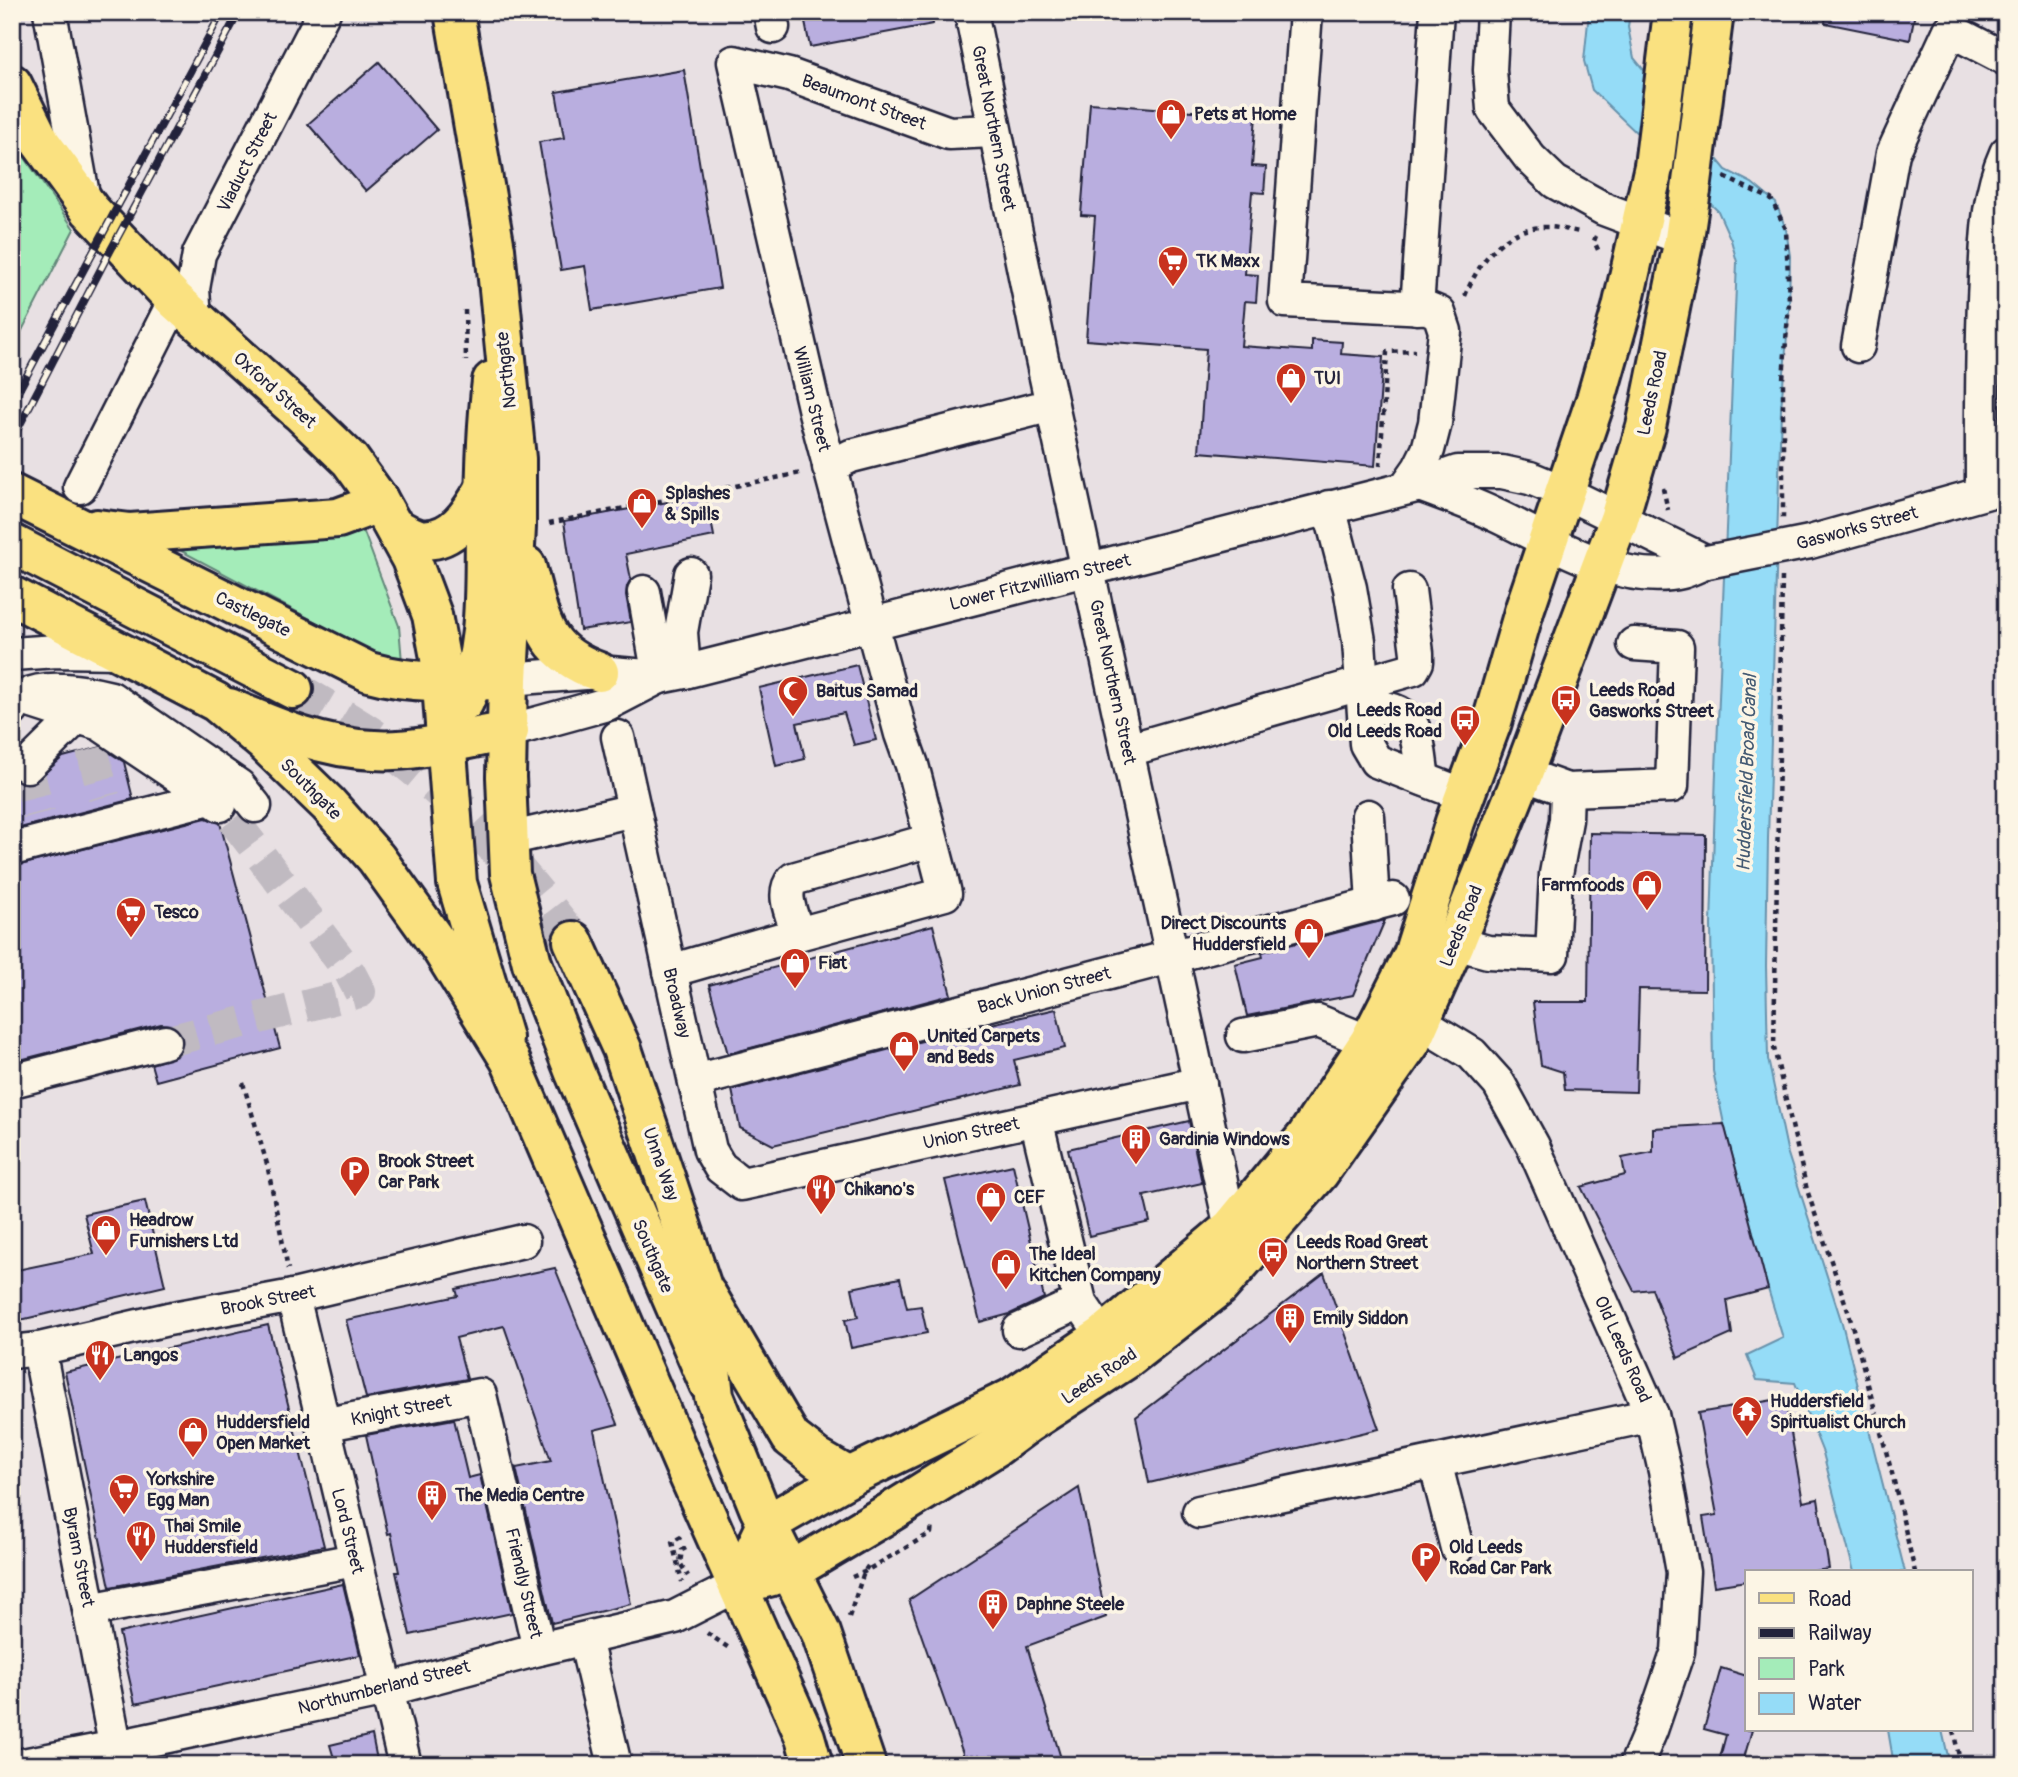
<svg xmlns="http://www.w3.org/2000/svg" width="2018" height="1777" font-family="Pangolin,sans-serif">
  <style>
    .green { fill: #a4ecb9; stroke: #63877a; stroke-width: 2 }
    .water { fill: #95dcf7; stroke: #6792ac; stroke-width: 2 }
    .building { fill: #b9aedf; stroke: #22223b; stroke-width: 2 }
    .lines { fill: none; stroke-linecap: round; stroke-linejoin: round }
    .minor-tunnel { stroke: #c0bac1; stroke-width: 32; stroke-dasharray: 32 16; stroke-linecap: butt }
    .highway-tunnel { stroke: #c0bac1; stroke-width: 38; stroke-dasharray: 38 19; stroke-linecap: butt }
    .minor-casing { stroke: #22223b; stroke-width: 37 }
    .major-casing { stroke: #22223b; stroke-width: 44 }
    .highway-casing { stroke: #22223b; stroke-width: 44 }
    .path { stroke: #22223b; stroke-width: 4.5; stroke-dasharray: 5 5; stroke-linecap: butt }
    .minor { stroke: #fcf5e5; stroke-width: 32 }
    .major { stroke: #fae180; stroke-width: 38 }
    .highway { stroke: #fae180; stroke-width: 38 }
    .rail-casing { stroke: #22223b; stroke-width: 8 }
    .rail { stroke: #fcf5e5; stroke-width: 5; stroke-dasharray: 16; stroke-linecap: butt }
    .minor-bridge-casing { stroke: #22223b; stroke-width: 37; stroke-linecap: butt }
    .major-bridge-casing { stroke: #22223b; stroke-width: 44; stroke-linecap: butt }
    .minor-bridge { stroke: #fcf5e5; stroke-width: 32 }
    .major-bridge { stroke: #fae180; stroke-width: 38 }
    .labels { text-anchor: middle; stroke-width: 7; stroke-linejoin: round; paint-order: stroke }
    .street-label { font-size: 18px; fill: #22223b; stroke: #fcf5e5 }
    .poi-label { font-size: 18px; font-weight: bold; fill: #22223b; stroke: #fcf5e5; text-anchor: start }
    .water-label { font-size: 19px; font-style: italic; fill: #445a73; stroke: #fcf5e5 }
  </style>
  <rect width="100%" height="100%" fill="#e8e0e3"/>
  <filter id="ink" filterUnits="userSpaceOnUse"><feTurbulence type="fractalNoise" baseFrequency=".0143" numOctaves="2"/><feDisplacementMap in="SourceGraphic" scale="14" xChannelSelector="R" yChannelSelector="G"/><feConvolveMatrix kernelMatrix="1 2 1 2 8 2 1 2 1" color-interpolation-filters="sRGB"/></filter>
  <g filter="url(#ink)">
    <g class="green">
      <path d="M12 139 74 229 12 350Z"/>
      <path d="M362 527 399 626 402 662 369 650 170 545 345 537Z"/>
    </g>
    <g class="water">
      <path d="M1589 12H1630L1628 27 1634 58 1726 170 1752 183 1776 203 1786 229 1790 256 1789 312 1781 409 1768 839 1766 966 1768 1059 1788 1154 1842 1323 1905 1572H1854L1823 1453 1795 1383 1757 1380 1747 1355 1783 1338 1768 1289 1724 1124 1713 1071 1711 925 1716 771 1737 262 1731 240 1718 211 1592 90 1584 61Z"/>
      <path d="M1888 1730H1942L1950 1765H1894Z"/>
    </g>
    <g class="building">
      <path d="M803 12H932L933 24 810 47Z"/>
      <path d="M1826 12H1915L1910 40 1825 23Z"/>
      <path d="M379 62 437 130 366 191 308 124Z"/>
      <path d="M684 70 720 288 592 310 585 266 561 270 539 142 564 138 556 92Z"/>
      <path d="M1090 103 1256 116 1252 166 1266 167 1264 193 1252 192 1245 274 1258 275 1256 302 1245 301 1241 346 1312 351V340L1342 342 1341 354 1383 357 1375 466 1199 452 1206 349 1086 340 1095 216 1081 215Z"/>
      <path d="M706 495 714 536 626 554 631 579 627 586 626 595 631 622 580 630 564 521Z"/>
      <path d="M857 665 876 740 854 745 844 713 797 723 805 759 776 766 759 688Z"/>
      <path d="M101 747 124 762 133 799 12 830V776L21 783 32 784 63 757Z"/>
      <path d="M206 818 220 823 280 1048 156 1081 151 1064 177 1056 183 1046V1038L179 1030 171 1025 161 1024 12 1062V867Z"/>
      <path d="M1590 833 1706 835 1705 990 1639 989 1636 1092 1565 1090 1563 1072 1541 1065 1533 1002H1588Z"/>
      <path d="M1385 920 1353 995 1247 1016 1235 964 1263 957 1262 952Z"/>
      <path d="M933 925 951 995 728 1054 709 985Z"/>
      <path d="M1056 1009 1065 1048 1014 1060 1020 1085 773 1145 740 1128 732 1090 961 1031Z"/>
      <path d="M1189 1121 1202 1183 1144 1196 1150 1222 1089 1236 1068 1149Z"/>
      <path d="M1724 1124 1768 1289 1727 1300 1732 1334 1678 1358 1652 1289 1634 1291 1581 1187 1625 1175 1622 1158 1653 1152V1128Z"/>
      <path d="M1013 1165 1044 1298 1010 1314 980 1322 945 1180Z"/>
      <path d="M145 1201 165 1286 12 1322V1271L94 1254 84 1214Z"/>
      <path d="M555 1268 618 1424 594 1430 631 1604 552 1623 516 1468 551 1461 504 1326 456 1338 467 1379 366 1398 346 1320 458 1296 456 1289Z"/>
      <path d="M1324 1273 1379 1429 1149 1483 1136 1417Z"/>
      <path d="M900 1278 907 1308 921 1306 927 1333 851 1348 845 1320 858 1317 852 1288Z"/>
      <path d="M268 1325 324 1546 110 1587 65 1372Z"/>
      <path d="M1785 1398 1803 1502 1818 1499 1829 1569 1806 1572H1747V1581L1714 1586 1703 1517 1717 1515 1698 1413Z"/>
      <path d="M454 1419 468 1478 480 1475 512 1613 410 1635 396 1572H399L391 1533 388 1534 366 1435Z"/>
      <path d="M1079 1488 1106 1617 1027 1646 1063 1765H967L909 1600Z"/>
      <path d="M343 1584 360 1655 135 1704 119 1633Z"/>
      <path d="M1721 1668 1747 1676V1730H1752L1742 1765H1718L1726 1735 1704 1729Z"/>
      <path d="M372 1735 378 1765H336L330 1745Z"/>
    </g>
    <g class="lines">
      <g class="minor-tunnel">
        <path d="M92 749 104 797"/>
        <path d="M27 766 39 814"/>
        <path d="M165 1042 360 992 350 973 224 808"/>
      </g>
      <path class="highway-tunnel" d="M293 689C334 713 377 737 414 767 475 818 525 879 573 941"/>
      <g class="minor-casing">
        <g id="minor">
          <path d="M50 12 84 200"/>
          <path d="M770 12 773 27"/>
          <path d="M971 12 1042 359 1231 1228"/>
          <path d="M1306 12 1285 301 1427 308 1439 313 1445 331 1435 423 1428 450 1419 468 1405 488"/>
          <path d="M1493 12 1490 70 1493 109 1530 158 1555 182 1604 209 1684 239"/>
          <path d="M1417 308 1437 12"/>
          <path d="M195 318 193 289 199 254 324 12"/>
          <path d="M1858 346 1893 153 1950 30 2006 59"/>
          <path d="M829 467 851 456 1052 405"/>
          <path d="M1420 485C1445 495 1471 503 1495 515 1549 540 1620 587 1682 572 1690 570 1699 565 1707 562"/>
          <path d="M80 487 175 300"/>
          <path d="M1982 493C1982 422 1981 350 1985 279 1987 236 1988 193 2006 153"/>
          <path d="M1329 507 1350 588 1359 641 1366 744 1376 761 1464 795"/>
          <path d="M1810 542 2006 487"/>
          <path d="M644 592 659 677"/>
          <path d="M12 654 57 651 118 652"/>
          <path d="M684 672 681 632 691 574"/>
          <path d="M508 679 599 672 659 677 684 672 1420 485 1458 472H1502L1530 478 1564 492 1707 562"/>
          <path d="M32 702 100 724 210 798"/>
          <path d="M1364 706C1420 707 1416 732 1423 779"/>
          <path d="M12 710C26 679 84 691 111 698L239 786 255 806"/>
          <path d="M509 731 607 704 659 677"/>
          <path d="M618 737 710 1150 720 1167 742 1184 1200 1083"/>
          <path d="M1128 750 1413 669 1417 662V653L1409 590"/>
          <path d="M27 766 79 715"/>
          <path d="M1523 774 1567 790 1672 786 1677 647 1634 644"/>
          <path d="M1368 816 1373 905"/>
          <path d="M508 839 634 810"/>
          <path d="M931 840 793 879C780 894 793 917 798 934L945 894 941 876 912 765 901 734 815 412 734 62 789 75 949 133 994 131"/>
          <path d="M12 849 210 798 220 805"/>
          <path d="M1455 943 1488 952 1552 955 1556 874 1566 820 1567 790"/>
          <path d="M670 971 798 934"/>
          <path d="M1397 1018 1421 1023 1472 1054 1499 1084 1533 1146 1652 1415 1665 1471 1683 1572 1678 1651 1651 1730 1636 1765"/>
          <path d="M1243 1036 1318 1021 1369 1042"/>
          <path d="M12 1081 165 1042"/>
          <path d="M695 1081 1393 899"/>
          <path d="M1036 1119 1080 1302 1103 1336"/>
          <path d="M293 1296 405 1765"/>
          <path d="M1019 1330 1080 1302"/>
          <path d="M39 1349 119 1765"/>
          <path d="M12 1352 39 1349 168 1319 293 1296 523 1241"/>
          <path d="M322 1425 480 1395 539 1649"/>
          <path d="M1435 1462 1457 1548"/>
          <path d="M1199 1512 1652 1415"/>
          <path d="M89 1610 355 1560"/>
          <path d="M585 1639 615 1765"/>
          <path d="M23 1765 116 1747 386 1690 539 1649 675 1617 738 1585"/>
        </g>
      </g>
      <g class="major-casing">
        <g id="major">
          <path d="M454 12 495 249 516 459V527L508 679 506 777 510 874 532 963 575 1073 709 1384"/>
          <path d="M12 84 41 143 90 210 175 300 300 412 350 460 378 499 411 559 432 615 440 658 457 883 503 1038"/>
          <path d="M12 494 369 672C415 685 462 682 508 679"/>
          <path d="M394 527C402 531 411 537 419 539 452 544 471 513 485 488"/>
          <path d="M97 529 130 533 338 518 365 508 378 499"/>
          <path d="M526 566C541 620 541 651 599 672"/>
          <path d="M464 702C488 649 484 589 485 532 485 481 486 431 492 381"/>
          <path d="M229 708C276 728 322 748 374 750 415 753 468 738 509 731"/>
          <path d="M738 1585 791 1571 889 1513 997 1446 1028 1423 1125 1360 1219 1287 1319 1173 1411 1042 1455 943 1523 774 1619 519 1646 427 1684 239 1691 190"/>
          <path d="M738 1585 767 1524 849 1477 1012 1398 1103 1336 1231 1228 1306 1137 1369 1042 1413 955 1455 822 1492 722 1525 608 1596 399 1622 308 1654 166"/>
        </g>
      </g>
      <g class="highway-casing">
        <g id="highway">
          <path d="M12 544 293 689"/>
          <path d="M12 596 216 702 265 743 328 804 376 858 442 950 510 1060 684 1465 805 1737 813 1765"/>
          <path d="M573 941 622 1049 702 1287 714 1396 759 1508 821 1633 866 1765"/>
          <path d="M707 1295 791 1438 818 1459 849 1477"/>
        </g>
      </g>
      <g class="path">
        <path d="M1724 177 1771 199 1786 229 1789 302 1783 379V519"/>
        <path d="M1596 236 1594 241 1600 254"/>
        <path d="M1465 296C1479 261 1505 226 1547 227 1557 227 1569 230 1579 232"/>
        <path d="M465 310 466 361"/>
        <path d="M1380 466 1387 352 1415 351"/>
        <path d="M1663 488 1668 510"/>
        <path d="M549 523 801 473"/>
        <path d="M1782 577 1774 1048 1807 1190 1849 1314 1893 1477 1915 1572"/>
        <path d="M243 1083 267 1164 288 1269"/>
        <path d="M681 1537 672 1542 682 1582"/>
        <path d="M686 1548 682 1550 680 1563 688 1576"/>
        <path d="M852 1577 864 1572 931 1533 932 1524"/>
        <path d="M849 1617 864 1572 868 1566"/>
        <path d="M707 1633 729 1648"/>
        <path d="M1953 1730 1961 1765"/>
      </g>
      <use href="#minor" class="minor"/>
      <use href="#major" class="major"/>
      <use href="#highway" class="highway"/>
      <g class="rail-casing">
        <g id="rail">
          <path d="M12 403 222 12"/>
          <path d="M12 440 107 257 239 12"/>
        </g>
      </g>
      <use href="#rail" class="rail"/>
      <g class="minor-bridge-casing">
        <path id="minor-bridge" d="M1707 562 1810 542"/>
      </g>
      <g class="major-bridge-casing">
        <g id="major-bridge">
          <path d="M1654 166 1673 12"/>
          <path d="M1691 190 1714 12"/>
        </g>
      </g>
      <use href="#minor-bridge" class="minor-bridge"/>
      <use href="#major-bridge" class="major-bridge"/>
    </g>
  </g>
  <defs>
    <g id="shop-pin" transform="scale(1.575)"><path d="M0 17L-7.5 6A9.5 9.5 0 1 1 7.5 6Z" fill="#c8321e" stroke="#fcf5e5"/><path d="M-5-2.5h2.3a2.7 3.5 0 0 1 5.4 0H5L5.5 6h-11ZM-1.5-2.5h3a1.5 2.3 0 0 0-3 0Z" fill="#fff"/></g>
    <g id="supermarket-pin" transform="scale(1.575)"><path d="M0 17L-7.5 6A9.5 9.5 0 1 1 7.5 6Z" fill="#c8321e" stroke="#fcf5e5"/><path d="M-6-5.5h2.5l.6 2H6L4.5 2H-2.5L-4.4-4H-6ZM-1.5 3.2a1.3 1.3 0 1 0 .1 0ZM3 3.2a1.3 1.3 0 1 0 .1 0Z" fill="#fff"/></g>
    <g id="mosque-pin" transform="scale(1.575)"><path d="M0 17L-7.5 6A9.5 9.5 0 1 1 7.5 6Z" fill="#c8321e" stroke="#fcf5e5"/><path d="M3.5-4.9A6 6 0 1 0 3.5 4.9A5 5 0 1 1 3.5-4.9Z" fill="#fff"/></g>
    <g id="bus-pin" transform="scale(1.575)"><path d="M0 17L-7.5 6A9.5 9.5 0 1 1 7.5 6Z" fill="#c8321e" stroke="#fcf5e5"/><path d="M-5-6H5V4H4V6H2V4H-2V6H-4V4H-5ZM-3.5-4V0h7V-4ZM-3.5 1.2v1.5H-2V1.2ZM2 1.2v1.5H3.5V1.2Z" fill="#fff"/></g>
    <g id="building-pin" transform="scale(1.575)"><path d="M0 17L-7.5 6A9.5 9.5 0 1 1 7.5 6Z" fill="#c8321e" stroke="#fcf5e5"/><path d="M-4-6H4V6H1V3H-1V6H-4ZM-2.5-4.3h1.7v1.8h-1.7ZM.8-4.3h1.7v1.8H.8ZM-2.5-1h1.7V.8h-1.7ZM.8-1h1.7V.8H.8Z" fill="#fff"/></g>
    <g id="parking-pin" transform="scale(1.575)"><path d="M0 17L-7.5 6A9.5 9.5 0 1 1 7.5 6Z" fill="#c8321e" stroke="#fcf5e5"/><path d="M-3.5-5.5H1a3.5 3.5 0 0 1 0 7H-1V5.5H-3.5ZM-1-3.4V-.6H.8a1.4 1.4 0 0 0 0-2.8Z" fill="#fff"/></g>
    <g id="restaurant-pin" transform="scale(1.575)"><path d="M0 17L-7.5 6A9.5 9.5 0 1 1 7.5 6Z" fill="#c8321e" stroke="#fcf5e5"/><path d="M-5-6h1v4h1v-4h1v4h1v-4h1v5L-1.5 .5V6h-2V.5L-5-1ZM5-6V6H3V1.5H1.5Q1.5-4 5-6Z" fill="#fff"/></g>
    <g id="temple-pin" transform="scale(1.575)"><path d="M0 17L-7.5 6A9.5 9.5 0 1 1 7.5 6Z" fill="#c8321e" stroke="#fcf5e5"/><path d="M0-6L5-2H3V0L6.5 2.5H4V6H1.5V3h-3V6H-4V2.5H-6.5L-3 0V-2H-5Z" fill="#fff"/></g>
  </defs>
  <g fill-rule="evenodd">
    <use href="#shop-pin" x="1171" y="114"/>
    <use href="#supermarket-pin" x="1173" y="261"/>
    <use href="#shop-pin" x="1291" y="378"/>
    <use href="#shop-pin" x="642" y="503"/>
    <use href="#mosque-pin" x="793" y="691"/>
    <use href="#bus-pin" x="1566" y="700"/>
    <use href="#bus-pin" x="1465" y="720"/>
    <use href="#shop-pin" x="1647" y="885"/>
    <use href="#supermarket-pin" x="131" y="912"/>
    <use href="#shop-pin" x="1309" y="933"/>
    <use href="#shop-pin" x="795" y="963"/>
    <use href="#shop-pin" x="904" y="1046"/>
    <use href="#building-pin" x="1136" y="1139"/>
    <use href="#parking-pin" x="355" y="1171"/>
    <use href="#restaurant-pin" x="821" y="1189"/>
    <use href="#shop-pin" x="991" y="1197"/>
    <use href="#shop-pin" x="106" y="1230"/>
    <use href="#bus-pin" x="1273" y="1252"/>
    <use href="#shop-pin" x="1006" y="1264"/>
    <use href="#building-pin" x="1290" y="1318"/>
    <use href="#restaurant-pin" x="100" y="1355"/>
    <use href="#temple-pin" x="1747" y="1411"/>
    <use href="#shop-pin" x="193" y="1432"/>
    <use href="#supermarket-pin" x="124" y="1489"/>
    <use href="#building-pin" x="432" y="1495"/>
    <use href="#restaurant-pin" x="141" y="1536"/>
    <use href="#parking-pin" x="1426" y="1557"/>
    <use href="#building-pin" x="993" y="1604"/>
  </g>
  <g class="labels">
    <g class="street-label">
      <text transform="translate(864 102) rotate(20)" y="6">Beaumont Street</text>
      <text transform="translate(994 128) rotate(79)" y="6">Great Northern Street</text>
      <text transform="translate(247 162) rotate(-63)" y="6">Viaduct Street</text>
      <text transform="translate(506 370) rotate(-96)" y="6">Northgate</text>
      <text transform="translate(275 390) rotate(42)" y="6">Oxford Street</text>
      <text transform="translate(1652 393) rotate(-78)" y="6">Leeds Road</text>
      <text transform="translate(812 399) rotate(76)" y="6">William Street</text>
      <text transform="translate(1857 528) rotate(-15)" y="6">Gasworks Street</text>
      <text transform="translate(1040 582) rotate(-14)" y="6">Lower Fitzwilliam Street</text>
      <text transform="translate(253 614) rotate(26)" y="6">Castlegate</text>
      <text transform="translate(1113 682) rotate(78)" y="6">Great Northern Street</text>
      <text transform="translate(311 789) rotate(45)" y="6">Southgate</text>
      <text transform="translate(1461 926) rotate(-68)" y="6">Leeds Road</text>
      <text transform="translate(1044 990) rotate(-15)" y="6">Back Union Street</text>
      <text transform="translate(677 1003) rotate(77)" y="6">Broadway</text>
      <text transform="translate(971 1133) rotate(-12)" y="6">Union Street</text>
      <text transform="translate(661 1164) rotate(71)" y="6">Unna Way</text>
      <text transform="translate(653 1256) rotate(67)" y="6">Southgate</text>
      <text transform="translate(268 1300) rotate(-11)" y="6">Brook Street</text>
      <text transform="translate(1623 1349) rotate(66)" y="6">Old Leeds Road</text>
      <text transform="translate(1099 1376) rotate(-34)" y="6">Leeds Road</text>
      <text transform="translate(401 1410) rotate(-11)" y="6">Knight Street</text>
      <text transform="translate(348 1531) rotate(76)" y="6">Lord Street</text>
      <text transform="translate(79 1557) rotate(79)" y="6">Byram Street</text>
      <text transform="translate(524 1583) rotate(77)" y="6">Friendly Street</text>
      <text transform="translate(384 1687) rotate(-14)" y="6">Northumberland Street</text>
    </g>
    <g class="poi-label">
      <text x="1194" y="120">Pets at Home</text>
      <text x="1196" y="267">TK Maxx</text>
      <text x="1314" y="384">TUI</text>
      <text x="665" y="499">Splashes<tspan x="665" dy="21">&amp; Spills</tspan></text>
      <text x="1589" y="696">Leeds Road<tspan x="1589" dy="21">Gasworks Street</tspan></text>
      <text x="816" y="697">Baitus Samad</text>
      <text x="1442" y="716" text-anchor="end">Leeds Road<tspan x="1442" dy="21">Old Leeds Road</tspan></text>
      <text x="1624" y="891" text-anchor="end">Farmfoods</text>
      <text x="154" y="918">Tesco</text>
      <text x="1286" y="929" text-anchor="end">Direct Discounts<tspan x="1286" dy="21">Huddersfield</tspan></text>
      <text x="818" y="969">Fiat</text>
      <text x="927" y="1042">United Carpets<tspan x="927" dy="21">and Beds</tspan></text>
      <text x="1159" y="1145">Gardinia Windows</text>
      <text x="378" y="1167">Brook Street<tspan x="378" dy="21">Car Park</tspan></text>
      <text x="844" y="1195">Chikano's</text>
      <text x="1014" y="1203">CEF</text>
      <text x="129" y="1226">Headrow<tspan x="129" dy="21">Furnishers Ltd</tspan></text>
      <text x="1296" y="1248">Leeds Road Great<tspan x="1296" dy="21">Northern Street</tspan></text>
      <text x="1029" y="1260">The Ideal<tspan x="1029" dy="21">Kitchen Company</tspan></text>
      <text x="1313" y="1324">Emily Siddon</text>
      <text x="123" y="1361">Langos</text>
      <text x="1770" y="1407">Huddersfield<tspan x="1770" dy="21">Spiritualist Church</tspan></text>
      <text x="216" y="1428">Huddersfield<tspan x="216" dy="21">Open Market</tspan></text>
      <text x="147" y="1485">Yorkshire<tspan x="147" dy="21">Egg Man</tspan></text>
      <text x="455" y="1501">The Media Centre</text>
      <text x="164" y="1532">Thai Smile<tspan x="164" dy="21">Huddersfield</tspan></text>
      <text x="1449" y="1553">Old Leeds<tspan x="1449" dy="21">Road Car Park</tspan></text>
      <text x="1016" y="1610">Daphne Steele</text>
    </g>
    <g class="water-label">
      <text transform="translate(1746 773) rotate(-88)" y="7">Huddersfield Broad Canal</text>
    </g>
  </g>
  <rect width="2018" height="1777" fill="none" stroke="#fcf5e5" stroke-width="42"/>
  <rect x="21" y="21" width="1976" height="1735" fill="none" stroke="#22223b" stroke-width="2.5" filter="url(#ink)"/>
  <rect x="1745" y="1570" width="228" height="161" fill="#fcf5e5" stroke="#a5a1a1" stroke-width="2"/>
  <rect x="1759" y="1593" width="35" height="10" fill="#fae180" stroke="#a5a1a1" stroke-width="2"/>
  <text x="1808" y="1606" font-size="21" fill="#22223b">Road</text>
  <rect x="1759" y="1628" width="35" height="10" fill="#22223b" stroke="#a5a1a1" stroke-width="2"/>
  <text x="1808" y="1640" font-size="21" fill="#22223b">Railway</text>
  <rect x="1759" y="1658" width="35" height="21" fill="#a4ecb9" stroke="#a5a1a1" stroke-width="2"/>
  <text x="1808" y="1676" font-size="21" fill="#22223b">Park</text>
  <rect x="1759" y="1693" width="35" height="21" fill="#95dcf7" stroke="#a5a1a1" stroke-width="2"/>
  <text x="1808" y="1710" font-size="21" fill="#22223b">Water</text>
</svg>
